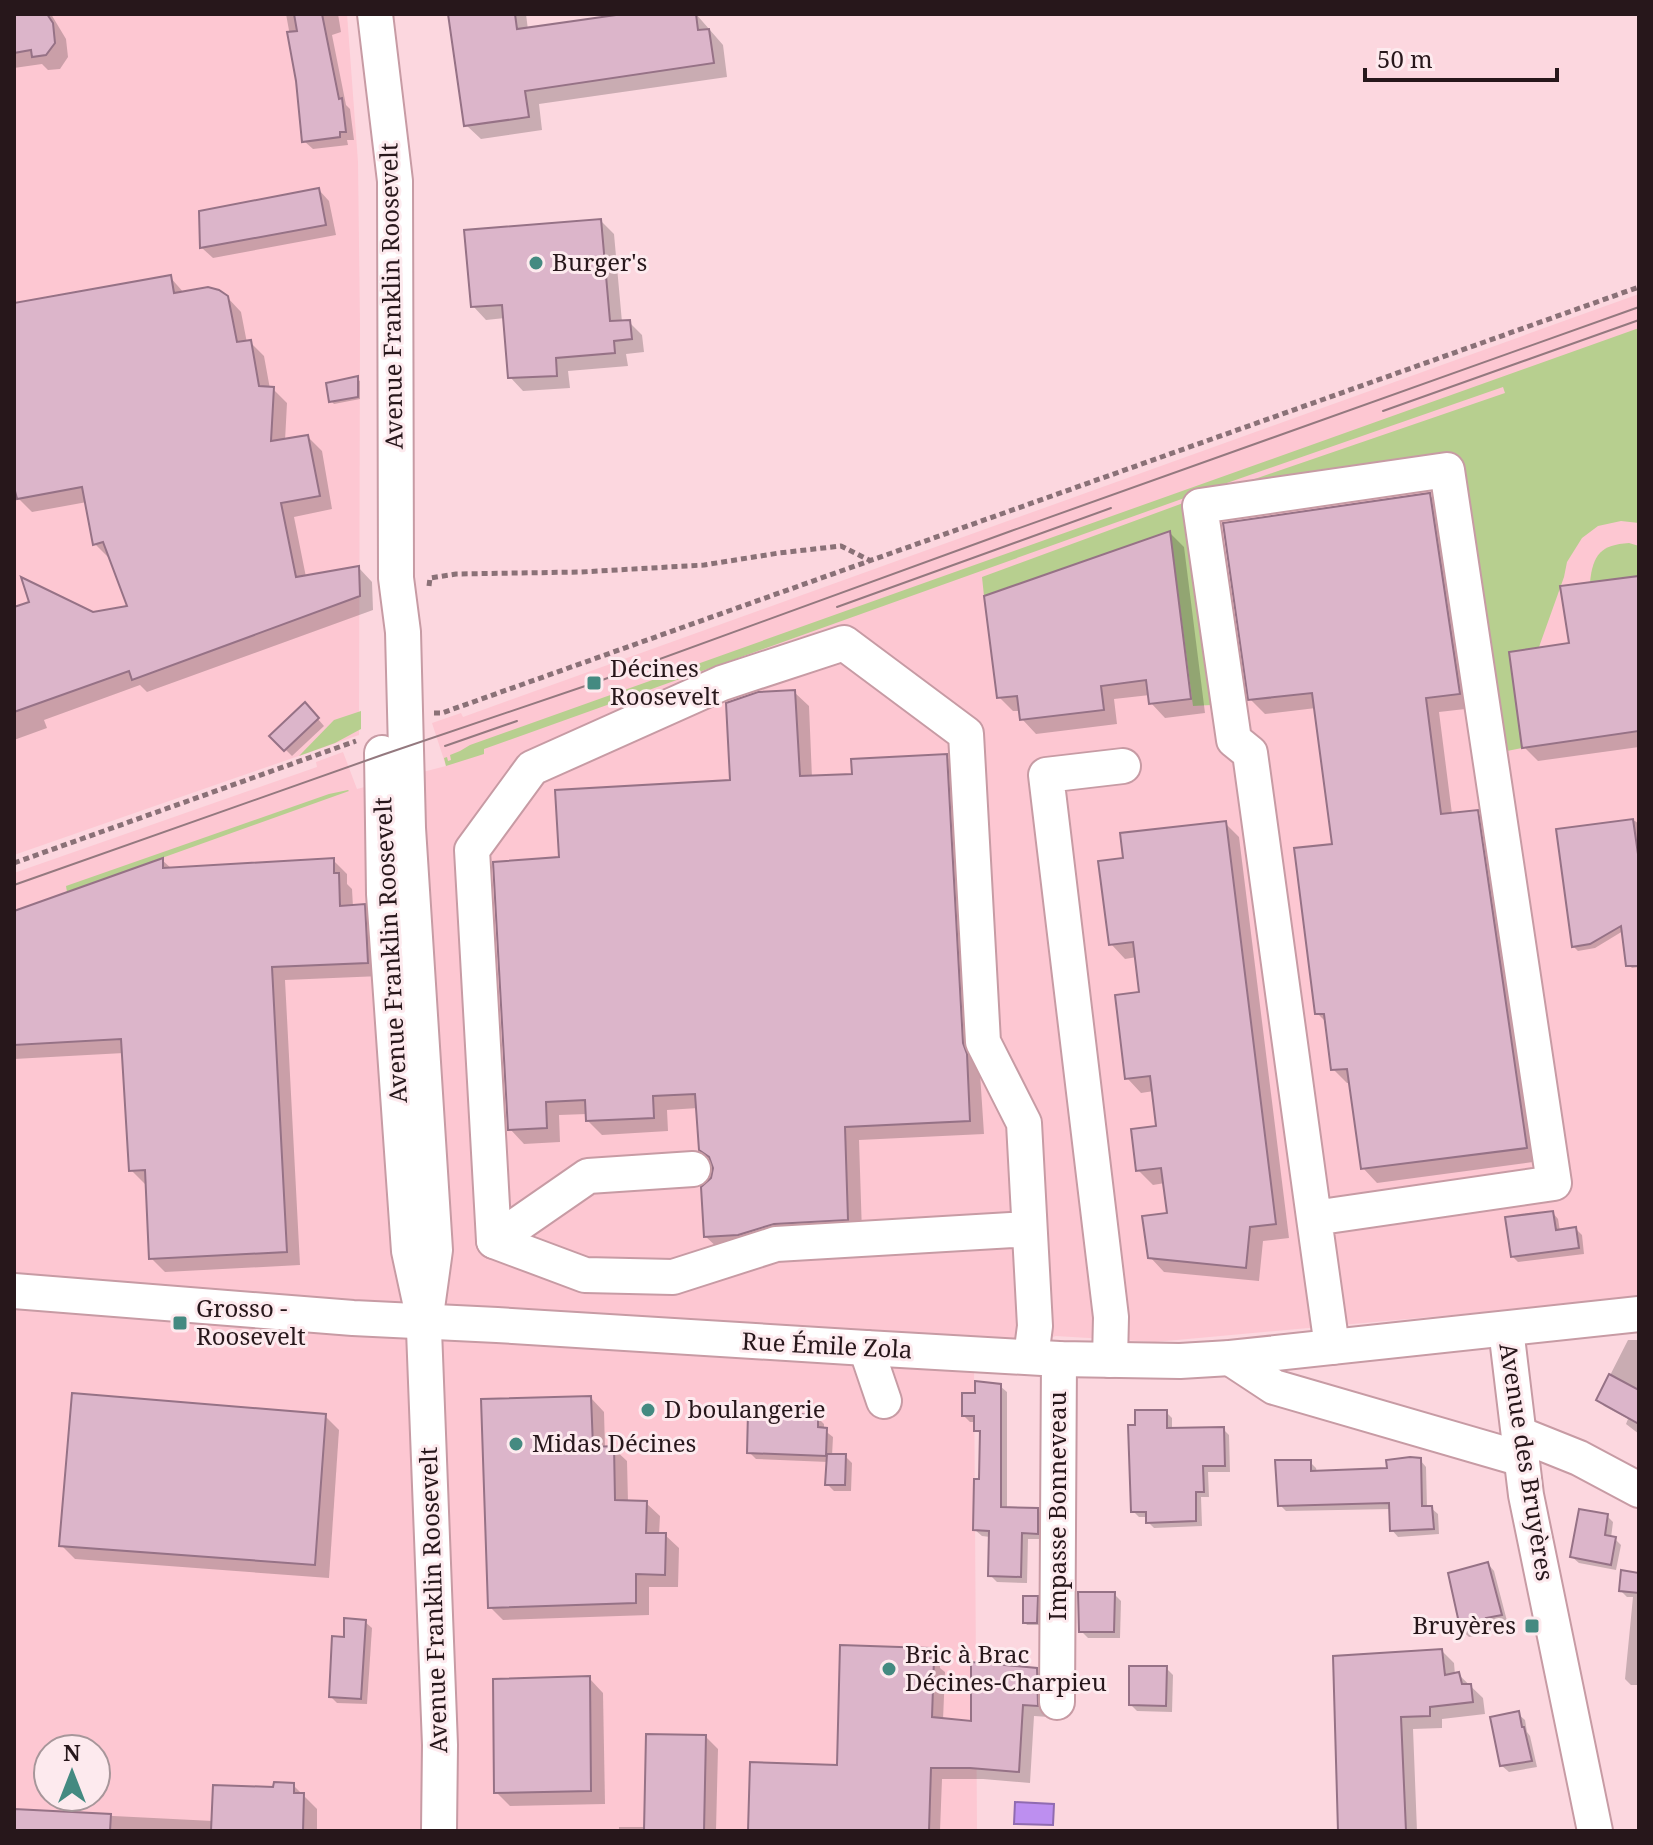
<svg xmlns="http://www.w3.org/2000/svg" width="1653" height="1845" font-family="'Noto Serif',serif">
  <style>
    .built { fill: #fdc7d2; fill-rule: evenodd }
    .green { fill: #b7cf8f }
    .water { fill: #bd8ff0; stroke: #906bb0; stroke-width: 2 }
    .shadow { fill: #0003 }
    .building { fill: #dcb5ca; stroke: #967286; stroke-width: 2 }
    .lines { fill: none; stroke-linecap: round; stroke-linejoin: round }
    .minor-casing { stroke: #c79ba4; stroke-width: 38 }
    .path { stroke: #8a7177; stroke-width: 5; stroke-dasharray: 6 4; stroke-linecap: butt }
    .minor { stroke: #fff; stroke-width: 34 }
    .tram { stroke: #94797f; stroke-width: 2 }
    .poi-dot { fill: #448a81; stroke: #fdeaee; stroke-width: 3 }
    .labels { text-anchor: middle; stroke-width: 6; stroke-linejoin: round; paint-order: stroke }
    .poi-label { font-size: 24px; fill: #27171b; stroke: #fdeaee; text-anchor: start }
    .street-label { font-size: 24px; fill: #27171b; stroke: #fdeaee }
  </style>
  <rect width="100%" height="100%" fill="#fcd7df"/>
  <g class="built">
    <path d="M14 14H347L358 162 360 325 359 735 14 855Z"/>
    <path d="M1639 294V1298L1155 1342 1056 1336 974 1361 977 1831H14V873L317 767 316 762 343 752 357 789 446 766 432 723 461 713 463 717ZM48 1749H96V1797H48Z"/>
  </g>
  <g class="green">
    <path d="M1639 328V523L1621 521 1598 526 1582 538 1567 562 1564 577 1539 647 1509 652 1522 748 1502 752 1459 480 1220 491 1505 393 1503 387 1204 491 484 749V754L446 766 444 758 447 757 448 761 451 760 450 755 460 751 470 745Z"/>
    <path d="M1186 502 1211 705 1193 706 1170 531 984 596 982 577Z"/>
    <path d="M1629 543 1639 546V576L1590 582C1593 554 1601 545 1629 543Z"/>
    <path d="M361 711V729L335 743 299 756 334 720Z"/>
    <path d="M348 790 349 791 67 892 66 886 329 794Z"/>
  </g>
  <path class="water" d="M1015 1802 1054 1804 1053 1825 1014 1824Z"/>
  <g class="shadow">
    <path d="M14 14H51L66 39 68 57 60 69 48 70 42 64 14 68Z"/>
    <path d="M286 14H338L341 32 332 35 346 105 350 109 354 140H347L348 145 313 149 304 141 298 80Z"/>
    <path d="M449 14H526L528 30 637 14H696L723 45 727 77 539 104 542 130 481 139 466 125Z"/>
    <path d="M319 190 329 201 336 235 213 258 202 248 201 213Z"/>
    <path d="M601 221 614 234 622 322H629L642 335 644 352 626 354 628 366 568 371 570 388 523 391 510 377 505 318 486 320 473 306Z"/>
    <path d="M170 277 184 293 227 297 241 312 247 343 250 342 264 356 270 389H273L287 403 285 441 308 437 322 451 332 509 294 517 306 577 359 568 372 582 373 610 147 692 140 685 44 720 47 728 14 740V609L92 614 129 608 111 557 109 558 95 544 87 502 32 512 18 498 14 477V305Z"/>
    <path d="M357 379 360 381V399L334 404 331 401Z"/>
    <path d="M1429 495 1444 509 1474 708 1439 712 1452 814 1477 812 1491 826 1540 1161 1377 1183 1363 1168 1351 1083H1347L1333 1069 1327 1023 1317 1013 1334 846 1316 708 1265 714 1250 699Z"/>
    <path d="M1170 533 1184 547 1205 713 1165 718 1151 703 1150 695 1114 699 1117 724 1036 734 1022 719 1021 711H1013L999 697Z"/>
    <path d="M1639 578V747L1538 761 1524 747 1571 645Z"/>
    <path d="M794 692 809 706 812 778 854 775 946 756 960 770 984 1134 859 1140 862 1233 720 1250 705 1236 715 1168 713 1162 701 1149 698 1108 667 1110 668 1131 602 1135 588 1121 587 1114 559 1115 560 1142 524 1144 510 1129 561 859 732 782Z"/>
    <path d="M311 711 324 726 292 756 272 736Z"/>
    <path d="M1635 821 1639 824V967L1632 968 1627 963 1623 931 1595 948 1578 951 1573 946 1558 831Z"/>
    <path d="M1225 823 1239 837 1289 1238 1263 1241 1259 1281 1164 1272 1150 1257 1169 1215 1165 1183 1153 1185 1138 1170 1158 1128 1154 1091 1141 1093 1127 1078 1142 994 1137 957 1125 959 1111 944 1125 860Z"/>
    <path d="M162 860 172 869 333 860 347 874V884L352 889 353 907 364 906 378 920 381 976 285 980 300 1265 165 1272 151 1258 148 1184H145L131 1170 124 1053 14 1059V913Z"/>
    <path d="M1553 1213 1558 1219 1560 1231 1576 1229 1582 1235 1584 1254 1518 1262 1512 1256Z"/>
    <path d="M1628 1340H1639V1434L1626 1424 1628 1419 1604 1406 1598 1399Z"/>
    <path d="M1000 1386 1007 1392V1509L1037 1510 1044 1516V1539H1028L1027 1583 997 1582 990 1575V1537L982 1536 975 1530 981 1481 982 1435 976 1430V1422H970L964 1416 977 1395Z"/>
    <path d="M591 1398 604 1412 605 1448H613L627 1461 628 1502 646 1503 660 1516 659 1535H665L679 1548 678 1587H649V1615L503 1620 490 1607Z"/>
    <path d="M1166 1412 1172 1418V1430L1223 1429 1229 1435 1230 1472H1208L1209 1497H1201L1202 1526 1154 1528 1148 1522V1517H1139L1133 1511Z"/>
    <path d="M325 1416 339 1430 329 1578 75 1559 61 1545Z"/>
    <path d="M817 1417 824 1424V1430L833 1437 832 1456H845L852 1463 851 1491H834L827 1484 828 1462 756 1459 749 1452Z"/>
    <path d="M1420 1460 1426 1467 1427 1508H1431L1438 1514 1439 1534 1398 1537 1392 1530 1391 1509 1286 1511 1280 1505 1310 1462 1316 1468 1317 1473 1389 1470Z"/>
    <path d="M1607 1516 1613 1522 1611 1538 1615 1539 1621 1545 1616 1570 1579 1563 1572 1557Z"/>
    <path d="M1488 1564 1494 1571 1507 1621 1492 1624 1493 1632 1469 1637 1463 1631Z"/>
    <path d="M1639 1575V1685H1631L1625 1679 1633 1597H1627L1621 1591Z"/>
    <path d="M1114 1594 1121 1601 1120 1638H1088L1081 1631Z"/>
    <path d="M1037 1598 1040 1601 1039 1625H1027L1025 1622Z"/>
    <path d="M365 1622 372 1628 367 1704 337 1703 331 1697Z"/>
    <path d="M928 1650 940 1662V1668L945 1672 943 1720 973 1723 1036 1670 1048 1682 1049 1717 1034 1716 1030 1783 983 1779H942L940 1831H750L839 1768Z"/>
    <path d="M1442 1651 1454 1663 1455 1675 1458 1674 1483 1698 1485 1714 1442 1719V1728L1413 1729 1417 1831H1340L1335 1657Z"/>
    <path d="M1166 1668 1173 1675 1172 1712 1137 1711 1131 1705Z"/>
    <path d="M589 1678 603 1693 605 1804 510 1806 496 1792Z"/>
    <path d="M1518 1714 1525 1720 1527 1732 1530 1736 1537 1767 1509 1772 1502 1766Z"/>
    <path d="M706 1737 718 1749 716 1831H619V1827H646Z"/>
    <path d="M293 1785 317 1809V1831H14V1811L213 1821 275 1789Z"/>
  </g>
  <g class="building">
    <path d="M14 14H47L53 23 55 43 46 55 32 57 31 50 14 53Z"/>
    <path d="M294 14H322L339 99 342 98 346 132H340V137L302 142 296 81 287 32 297 31Z"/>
    <path d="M448 14H515L517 29 623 14H696L698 30 709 29 714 63 525 91 529 117 464 126Z"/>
    <path d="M319 188 326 225 200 248 199 211Z"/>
    <path d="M601 219 610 321 630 320 632 339 614 341 615 353 556 358 557 376 508 378 502 305 471 307 464 230Z"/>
    <path d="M171 275 174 293 208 287 219 290 228 296 237 342 251 340 259 386 274 387 271 441 308 435 320 496 281 503 296 577 359 566 360 596 132 680 129 671 14 712V607L29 602 21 577 93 612 127 606 103 542 93 545 82 487 17 499 14 487V303Z"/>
    <path d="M358 376V397L329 402 326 383Z"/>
    <path d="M1430 493 1460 694 1426 698 1441 814 1478 810 1527 1148 1361 1169 1347 1069 1331 1070 1324 1014H1315L1294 848 1332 844 1312 693 1248 700 1223 523Z"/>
    <path d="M1170 531 1191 699 1149 704 1146 680 1101 686 1104 710 1020 720 1017 696 997 698 984 596Z"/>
    <path d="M1639 576V731L1522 748 1509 652 1569 643 1560 586Z"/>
    <path d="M795 690 800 776 852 774 851 759 947 754 963 1043 967 1054 970 1121 845 1127 848 1220 774 1224 738 1235 704 1237 701 1187 711 1178 713 1168 709 1157 699 1150 695 1094 653 1096 654 1118 586 1121 585 1100 546 1102 547 1128 508 1130 493 862 559 857 555 790 730 780 726 703 758 692Z"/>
    <path d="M305 702 319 718 284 751 269 736Z"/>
    <path d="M1633 819 1639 861V966H1626L1621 926 1590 944 1572 947 1556 829Z"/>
    <path d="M1226 821 1276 1224 1250 1227 1246 1268 1148 1258 1142 1216 1167 1213 1161 1168 1136 1171 1131 1129 1156 1126 1150 1076 1125 1079 1115 995 1139 992 1133 942 1109 945 1098 861 1123 858 1120 833Z"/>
    <path d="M163 858V868L334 858V873H339L340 906 365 904 368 963 272 967 287 1252 149 1259 145 1170 129 1171 121 1039 14 1045V911Z"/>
    <path d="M1553 1211 1556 1230 1576 1227 1579 1248 1511 1257 1505 1217Z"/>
    <path d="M1609 1374 1639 1390V1424L1596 1400Z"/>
    <path d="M975 1381 1001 1384V1507L1038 1508V1534L1022 1533 1021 1577 988 1576 989 1531 973 1530 974 1479H979L980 1431H974V1416H962V1393H975Z"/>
    <path d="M72 1393 326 1414 315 1565 59 1546Z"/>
    <path d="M591 1396 593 1447 614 1446 615 1500 647 1501 646 1533H666L665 1575 636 1574V1603L488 1608 481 1399Z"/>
    <path d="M1135 1410H1167V1428L1224 1427 1225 1466H1203L1204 1492H1196V1521L1146 1523V1512H1131L1128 1425H1135Z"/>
    <path d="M748 1412 818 1415V1427L827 1428 826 1456 747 1453Z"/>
    <path d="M827 1454H846L845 1485H825Z"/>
    <path d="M1410 1457 1421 1458 1422 1506H1432L1434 1529 1390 1531 1389 1503 1278 1506 1275 1460H1311V1471L1387 1468 1386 1460Z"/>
    <path d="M1579 1509 1608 1514 1605 1535 1616 1537 1611 1565 1570 1557Z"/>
    <path d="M1488 1562 1502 1615 1486 1618 1488 1626 1461 1632 1448 1573Z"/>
    <path d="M1621 1570 1639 1573V1593L1619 1591Z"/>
    <path d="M1078 1592H1115L1114 1632H1079Z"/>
    <path d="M1023 1596H1038L1037 1623H1023Z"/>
    <path d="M344 1618 366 1620 361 1699 329 1697 332 1636 344 1637Z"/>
    <path d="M840 1645 929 1648V1658L934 1659 932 1717 971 1721V1662L1037 1668 1038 1706 1023 1705 1019 1772 970 1768H931L929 1831H748L750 1762 837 1765Z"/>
    <path d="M1442 1649 1445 1675 1459 1672 1462 1684H1471L1473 1702 1430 1707V1716L1401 1717 1406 1831H1338L1333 1656Z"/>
    <path d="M1129 1666H1167L1166 1706 1129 1705Z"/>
    <path d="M590 1676 591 1791 494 1793 493 1679Z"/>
    <path d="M1519 1711 1522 1727H1524L1532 1761 1500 1766 1490 1717Z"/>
    <path d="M646 1734 706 1735 704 1831H644Z"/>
    <path d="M274 1782 294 1783V1793H304L303 1831H211L213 1785 273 1787Z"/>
    <path d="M14 1809 111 1814 110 1831H14Z"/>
  </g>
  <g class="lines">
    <g class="minor-casing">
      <g id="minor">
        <path d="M375 14 395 181 396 578 403 632 408 828 435 1250 424 1330 440 1745 439 1831"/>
        <path d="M382 753 384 894 409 1251 420 1302"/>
        <path d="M1314 1218 1554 1183 1447 470 1200 506 1234 740 1250 753 1314 1218 1332 1347"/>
        <path d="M1029 1229 776 1244 673 1277 585 1275 494 1241 472 850 532 768 722 683 844 643 966 734 983 1042 1024 1123 1035 1326 1031 1357"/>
        <path d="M494 1241 588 1176 693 1169"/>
        <path d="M14 1291 353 1318 497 1325 866 1348 1059 1359 1180 1361 1230 1358 1639 1314"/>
        <path d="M1506 1329 1526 1495 1595 1831"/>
        <path d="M866 1348 884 1401"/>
        <path d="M1230 1358 1274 1387 1522 1459"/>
        <path d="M1110 1360 1111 1317 1046 775 1123 766"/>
        <path d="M1519 1434 1579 1458 1639 1490"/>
        <path d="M1057 1702 1059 1359"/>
      </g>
    </g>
    <g class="path">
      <path d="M429 586 430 578 456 574 581 572 704 565 779 553 841 546 871 561"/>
      <path d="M434 713H442L1639 287"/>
      <path d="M14 863 356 741"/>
    </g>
    <use href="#minor" class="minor"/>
    <g class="tram">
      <path d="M1383 411 1639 320"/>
      <path d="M837 607 1111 508"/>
      <path d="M445 746 517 721"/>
      <path d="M14 885 382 755 594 683 1011 531 1639 307"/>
    </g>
  </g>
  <g class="poi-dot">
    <circle cx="536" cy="263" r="8"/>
    <rect x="586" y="675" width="16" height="16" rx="4"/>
    <rect x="172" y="1315" width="16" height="16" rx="4"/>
    <circle cx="648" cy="1410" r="8"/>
    <circle cx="516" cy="1444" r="8"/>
    <rect x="1524" y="1618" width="16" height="16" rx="4"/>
    <circle cx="889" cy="1669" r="8"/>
  </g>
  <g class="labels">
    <g class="poi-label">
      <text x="552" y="271">Burger's</text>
      <text x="610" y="677">Décines<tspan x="610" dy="28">Roosevelt</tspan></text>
      <text x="196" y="1317">Grosso -<tspan x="196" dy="28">Roosevelt</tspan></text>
      <text x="664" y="1418">D boulangerie</text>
      <text x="532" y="1452">Midas Décines</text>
      <text x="1516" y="1634" text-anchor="end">Bruyères</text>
      <text x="905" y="1663">Bric à Brac<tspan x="905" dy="28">Décines-Charpieu</tspan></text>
    </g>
    <g class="street-label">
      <text transform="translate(392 296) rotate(-91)" y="8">Avenue Franklin Roosevelt</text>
      <text transform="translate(391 950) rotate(-93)" y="8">Avenue Franklin Roosevelt</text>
      <text transform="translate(827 1346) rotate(3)" y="8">Rue Émile Zola</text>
      <text transform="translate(1526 1462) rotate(81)" y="8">Avenue des Bruyères</text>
      <text transform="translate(1058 1506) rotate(-90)" y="8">Impasse Bonneveau</text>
      <text transform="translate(434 1600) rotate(-92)" y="8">Avenue Franklin Roosevelt</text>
    </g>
  </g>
  <rect width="1653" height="1845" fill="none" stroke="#27171b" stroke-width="32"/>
  <g transform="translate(72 1773)"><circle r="38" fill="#fdeaee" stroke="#a7969a" stroke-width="2"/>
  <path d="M0-6L14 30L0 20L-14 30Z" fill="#448a81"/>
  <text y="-12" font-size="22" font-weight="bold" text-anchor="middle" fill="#27171b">N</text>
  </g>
  <path d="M1365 68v12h192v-12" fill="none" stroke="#27171b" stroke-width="4"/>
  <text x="1377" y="68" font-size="24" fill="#27171b" stroke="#fdeaee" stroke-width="6" paint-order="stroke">50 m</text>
</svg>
